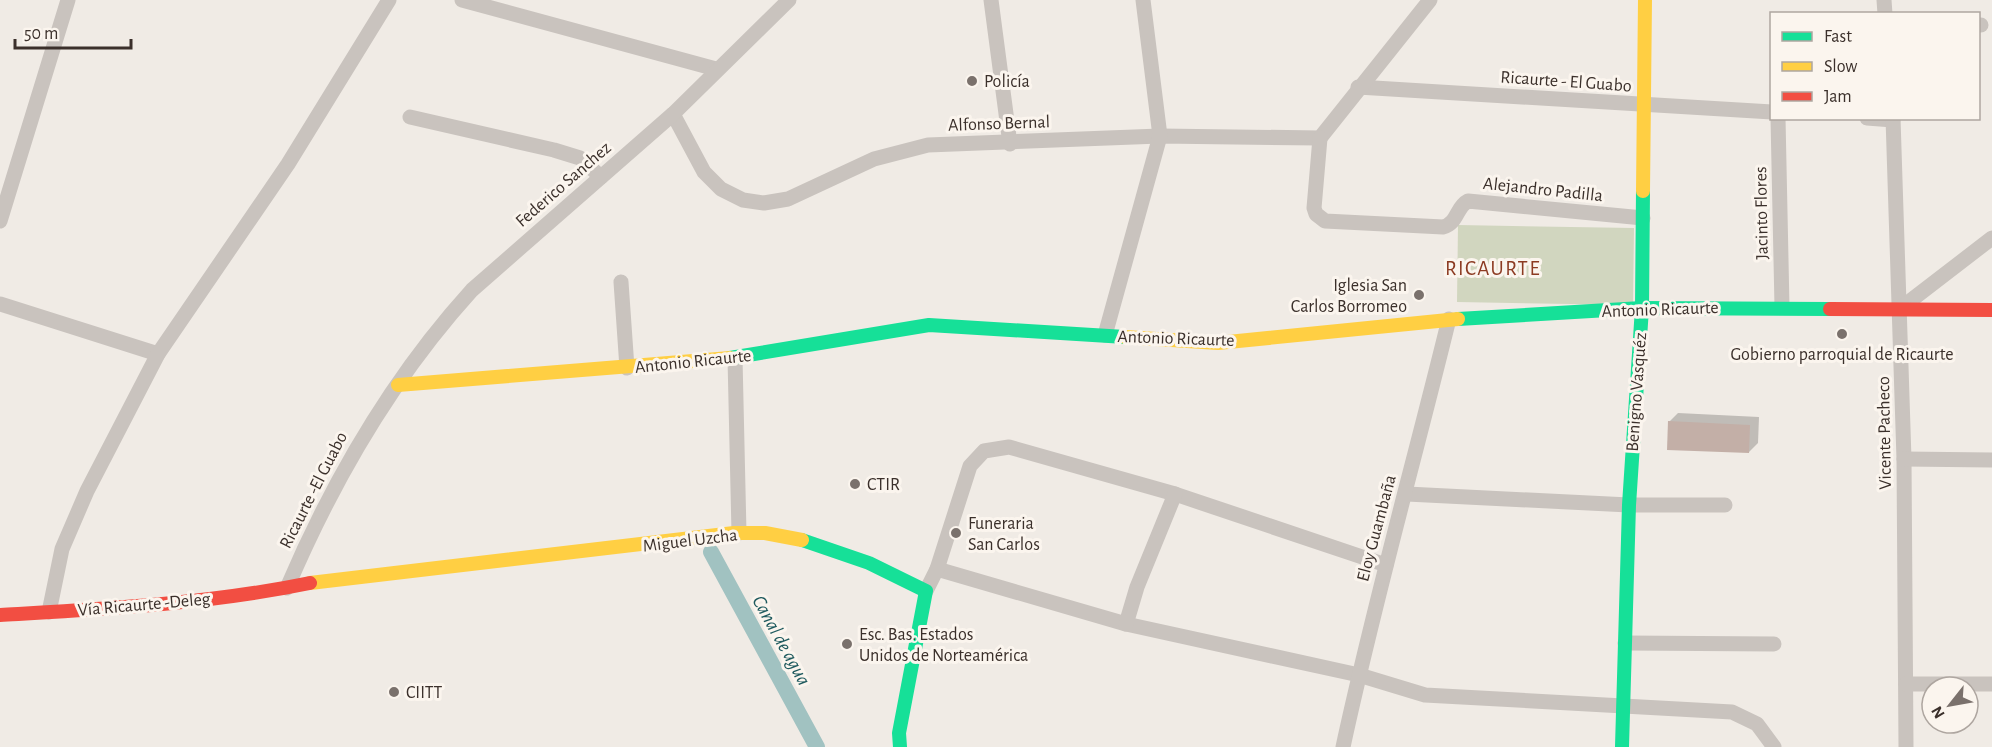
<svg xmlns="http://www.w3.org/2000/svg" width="1992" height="747" font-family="'Alegreya Sans',sans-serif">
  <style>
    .green { fill: #d1d6bf }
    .shadow { fill: #0003 }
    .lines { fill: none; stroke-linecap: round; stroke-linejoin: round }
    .canal { stroke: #a1c2c1; stroke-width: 16 }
    .building { fill: #c3afa7 }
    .street { stroke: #c9c3be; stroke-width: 15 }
    .fast { stroke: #16e098; stroke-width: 14 }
    .slow { stroke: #ffcf43; stroke-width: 14 }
    .jam { stroke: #f24e42; stroke-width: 14 }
    .poi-dot { fill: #7a716c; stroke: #fbf5ee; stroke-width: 2 }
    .labels { text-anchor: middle; stroke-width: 6; stroke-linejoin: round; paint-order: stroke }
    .poi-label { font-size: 18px; fill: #3b302b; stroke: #fbf5ee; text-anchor: start }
    .street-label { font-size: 18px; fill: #3b302b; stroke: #fbf5ee }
    .water-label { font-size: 20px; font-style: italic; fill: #1f5a5e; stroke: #fbf5ee }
    .quarter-label { font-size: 21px; letter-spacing: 1.5px; fill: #8c3b22; stroke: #fbf5ee }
  </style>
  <rect width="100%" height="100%" fill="#f0ebe5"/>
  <path class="green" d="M1458 225 1634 228 1633 305 1457 302Z"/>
  <path class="shadow" d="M1678 413 1759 417 1758 443 1749 452 1669 422Z"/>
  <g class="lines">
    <path class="canal" d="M711 552 817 747"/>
  </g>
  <path class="building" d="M1668 421 1750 425 1749 453 1667 450Z"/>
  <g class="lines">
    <g class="street">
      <path d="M462 0 716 69"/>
      <path d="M991 0 1010 144"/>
      <path d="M1884 0 1885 14"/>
      <path d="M1978 25H1981"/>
      <path d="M1358 87 1772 112"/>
      <path d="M673 114 704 172 721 189 743 200 764 203 788 199 874 159 928 145 1160 136 1320 138 1430 0"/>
      <path d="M410 117 554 150 580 158 601 177"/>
      <path d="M1778 118 1782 307"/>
      <path d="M1867 118 1893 120"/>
      <path d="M1893 118 1904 459 1906 747"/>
      <path d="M1320 138 1314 208 1316 214 1325 221 1443 227C1458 223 1456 207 1468 201L1643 218"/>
      <path d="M0 221 68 0"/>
      <path d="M621 282 627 368"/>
      <path d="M0 304 158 354"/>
      <path d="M1901 308 1992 238"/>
      <path d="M1105 335 1160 136 1143 0"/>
      <path d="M735 358 739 533"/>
      <path d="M1904 459 1992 460"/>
      <path d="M1407 494 1629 505H1725"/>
      <path d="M937 569 1126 624 1359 675 1425 695 1732 712 1757 724 1774 747"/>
      <path d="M287 588C333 480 393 377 472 290L673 114 789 0"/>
      <path d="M926 591 937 569 970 466 984 451 1009 447 1175 494 1386 565"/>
      <path d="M49 612 62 549 87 491 158 354 288 164 389 0"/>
      <path d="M1126 624 1137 587 1175 494"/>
      <path d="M1625 643 1774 644"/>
      <path d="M1906 684H1992"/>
      <path d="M1343 747C1374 603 1414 462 1449 319"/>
    </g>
    <g class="fast">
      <path d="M1458 319 1642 308 1830 309"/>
      <path d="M730 358 929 325 1125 337"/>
      <path d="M802 540 869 563 926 591 899 733 900 747"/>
      <path d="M1622 747 1629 505 1642 308 1643 191"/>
    </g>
    <g class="slow">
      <path d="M1643 191 1645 0"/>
      <path d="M1125 337 1218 343 1458 319"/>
      <path d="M398 385 730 358"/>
      <path d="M310 583 734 533H765L802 540"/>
    </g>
    <g class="jam">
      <path d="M1830 309 1992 310"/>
      <path d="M0 615C104 609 208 604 310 583"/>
    </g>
  </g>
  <g class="poi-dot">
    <circle cx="972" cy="81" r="6"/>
    <circle cx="1419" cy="295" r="6"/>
    <circle cx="1842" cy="334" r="6"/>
    <circle cx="855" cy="484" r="6"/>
    <circle cx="956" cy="533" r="6"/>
    <circle cx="847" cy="644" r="6"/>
    <circle cx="394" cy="692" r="6"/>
  </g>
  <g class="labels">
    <g class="poi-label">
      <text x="984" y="87">Policía</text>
      <text x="1407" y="291" text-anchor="end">Iglesia San<tspan x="1407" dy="21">Carlos Borromeo</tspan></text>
      <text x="1842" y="360" text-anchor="middle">Gobierno parroquial de Ricaurte</text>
      <text x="867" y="490">CTIR</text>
      <text x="968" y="529">Funeraria<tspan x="968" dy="21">San Carlos</tspan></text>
      <text x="859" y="640">Esc. Bas. Estados<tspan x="859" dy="21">Unidos de Norteamérica</tspan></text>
      <text x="406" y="698">CIITT</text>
    </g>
    <g class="street-label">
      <text transform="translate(1566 81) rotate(4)" y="6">Ricaurte - El Guabo</text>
      <text transform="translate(999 123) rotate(-2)" y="6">Alfonso Bernal</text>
      <text transform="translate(563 184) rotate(-41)" y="6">Federico Sanchez</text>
      <text transform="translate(1543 189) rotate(6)" y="6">Alejandro Padilla</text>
      <text transform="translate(1761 213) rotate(-91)" y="6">Jacinto Flores</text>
      <text transform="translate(1660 309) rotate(-2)" y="6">Antonio Ricaurte</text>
      <text transform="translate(1176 338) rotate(2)" y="6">Antonio Ricaurte</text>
      <text transform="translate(693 361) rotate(-6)" y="6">Antonio Ricaurte</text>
      <text transform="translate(1636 392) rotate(-86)" y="6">Benigno Vasquéz</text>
      <text transform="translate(1884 433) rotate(-91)" y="6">Vicente Pacheco</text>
      <text transform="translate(313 490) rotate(-63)" y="6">Ricaurte -El Guabo</text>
      <text transform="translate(1376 528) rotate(-75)" y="6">Eloy Guambaña</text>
      <text transform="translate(690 540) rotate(-7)" y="6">Miguel Uzcha</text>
      <text transform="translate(144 604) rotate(-5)" y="6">Vía Ricaurte -Deleg</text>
    </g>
    <g class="water-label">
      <text transform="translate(782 640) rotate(61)" y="7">Canal de agua</text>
    </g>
    <g class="quarter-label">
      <text x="1493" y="275">RICAURTE</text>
    </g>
  </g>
  <rect x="1770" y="12" width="210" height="108" fill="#fbf5ee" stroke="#aea6a0" stroke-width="1.5"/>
  <rect x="1782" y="32" width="30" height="9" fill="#16e098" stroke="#aea6a0" stroke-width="1.5"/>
  <text x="1824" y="42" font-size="18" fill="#3b302b">Fast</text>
  <rect x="1782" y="62" width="30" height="9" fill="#ffcf43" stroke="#aea6a0" stroke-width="1.5"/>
  <text x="1824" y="72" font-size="18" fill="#3b302b">Slow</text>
  <rect x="1782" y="92" width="30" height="9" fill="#f24e42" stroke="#aea6a0" stroke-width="1.5"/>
  <text x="1824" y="102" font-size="18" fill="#3b302b">Jam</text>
  <g transform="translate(1950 705) rotate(239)"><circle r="28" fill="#fbf5ee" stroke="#aea6a0" stroke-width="1.5"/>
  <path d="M0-4.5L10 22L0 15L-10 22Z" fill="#7a716c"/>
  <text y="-9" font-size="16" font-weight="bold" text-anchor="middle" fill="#3b302b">N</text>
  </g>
  <path d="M15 39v9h116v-9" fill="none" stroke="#3b302b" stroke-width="3"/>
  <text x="24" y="39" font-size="18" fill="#3b302b" stroke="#fbf5ee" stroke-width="4.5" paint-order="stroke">50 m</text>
</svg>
